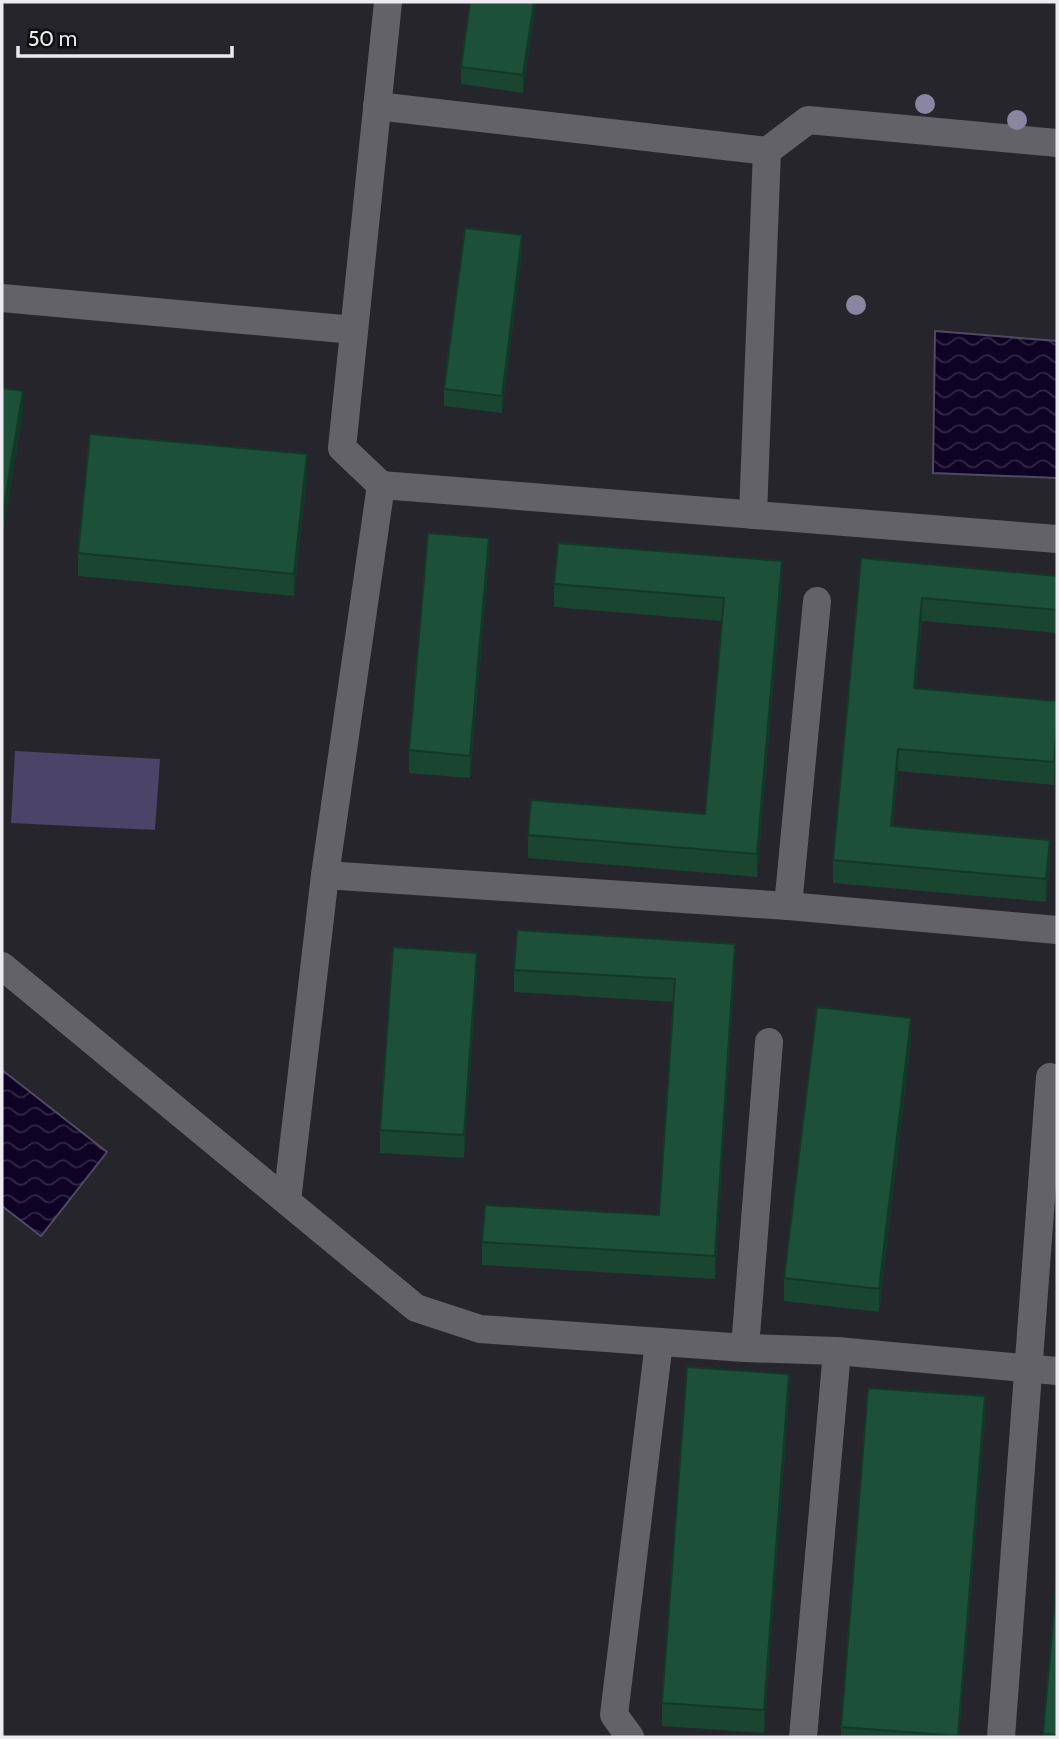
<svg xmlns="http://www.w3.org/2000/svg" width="1059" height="1739" font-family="Cabin,sans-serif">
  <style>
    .garden { fill: #4b4468 }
    .water { fill: url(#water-waves); stroke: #514962; stroke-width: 2 }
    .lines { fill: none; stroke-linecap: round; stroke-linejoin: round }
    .minor { stroke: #636269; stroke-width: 28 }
    .tree { fill: #8a85a0 }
    .wall { fill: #194531 }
    .shaded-wall { fill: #143828 }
    .building { fill: #1d5039; stroke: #143828; stroke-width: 2 }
  </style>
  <defs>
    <pattern id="water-waves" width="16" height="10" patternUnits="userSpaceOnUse" patternTransform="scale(1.75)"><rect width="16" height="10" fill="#0e0325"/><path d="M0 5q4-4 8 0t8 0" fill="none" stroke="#312845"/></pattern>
  </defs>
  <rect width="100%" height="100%" fill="#26252b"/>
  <path class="garden" d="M15 751 160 759 155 830 11 823Z"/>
  <g class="water">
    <path d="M935 331 1057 341V478L933 473Z"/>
    <path d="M2 1070 107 1152 41 1236 2 1206Z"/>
  </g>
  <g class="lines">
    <g class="minor">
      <path d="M377 106 767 151 753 515"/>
      <path d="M767 151 808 120 1057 143"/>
      <path d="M2 298 354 330"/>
      <path d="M381 485 1057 539"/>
      <path d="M325 875 788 906 1057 930"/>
      <path d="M788 906 817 601"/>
      <path d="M2 966 416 1308 480 1329 745 1348 837 1351 1057 1371"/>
      <path d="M287 1201 325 875 381 485 342 448 388 2"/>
      <path d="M745 1348 769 1042"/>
      <path d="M630 1737 614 1715 659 1342"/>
      <path d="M803 1737 837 1351"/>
      <path d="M1001 1737 1050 1077"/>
    </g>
  </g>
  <g class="tree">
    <circle cx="925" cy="104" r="10"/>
    <circle cx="1017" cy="120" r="10"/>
    <circle cx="856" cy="305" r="10"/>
  </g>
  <g class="wall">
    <path d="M536 2 523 93 461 84V67Z"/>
    <path d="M522 253 502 413 444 406V389Z"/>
    <path d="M307 477 294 596 78 576V553Z"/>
    <path d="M861 558 1057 576V633L922 621 916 689 1057 701 1054 785 898 771 893 826 1050 863 1046 902 833 883V860Z"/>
    <path d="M489 560 470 778 409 773V750Z"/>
    <path d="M554 584H782L757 877 528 858V835L705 814 722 621 554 607Z"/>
    <path d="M735 967 715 1279 482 1265V1242L659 1215 674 1002 514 992V970Z"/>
    <path d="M477 975 464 1158 380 1153V1130Z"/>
    <path d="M911 1041 879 1312 784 1301V1278Z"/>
    <path d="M789 1397 764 1733 662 1726V1703Z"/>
    <path d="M985 1419 959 1737H841V1727Z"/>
    <path d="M1057 1577V1737H1043Z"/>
  </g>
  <g class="shaded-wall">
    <path d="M534 2H536L523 93V75Z"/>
    <path d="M522 235V253L502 413V396Z"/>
    <path d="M23 391V414L2 541V518Z"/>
    <path d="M307 454V477L294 596V574Z"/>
    <path d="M489 538V560L470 778V756Z"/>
    <path d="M782 561V584L757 877V854Z"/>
    <path d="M922 598V621L914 711V688Z"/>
    <path d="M1057 724V747L1054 785V762Z"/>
    <path d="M898 749V771L891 849V826Z"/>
    <path d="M1050 840V863L1046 902V879Z"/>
    <path d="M735 944V967L715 1279V1256Z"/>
    <path d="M477 953V975L464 1158V1135Z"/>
    <path d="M911 1018V1041L879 1312V1289Z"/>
    <path d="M789 1374V1397L764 1733V1710Z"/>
    <path d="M985 1396V1419L959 1737H958Z"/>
  </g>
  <g class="building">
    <path d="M470 2H534L523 75 461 67Z"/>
    <path d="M465 228 522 235 502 396 444 389Z"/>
    <path d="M2 388 23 391 2 518Z"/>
    <path d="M90 434 307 454 294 574 78 553Z"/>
    <path d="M428 533 489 538 470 756 409 750Z"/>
    <path d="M558 543 782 561 757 854 528 835 531 800 705 814 724 598 554 584Z"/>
    <path d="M861 558 1057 576V610L922 598 914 688 1057 701V724L1054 762 898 749 891 826 1050 840 1046 879 833 860Z"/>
    <path d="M517 930 735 944 715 1256 482 1242 485 1205 659 1215 675 979 514 970Z"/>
    <path d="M393 947 477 953 464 1135 380 1130Z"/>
    <path d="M817 1007 911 1018 879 1289 784 1278Z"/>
    <path d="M687 1367 789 1374 764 1710 662 1703Z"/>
    <path d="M868 1388 985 1396 958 1736 841 1727Z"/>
    <path d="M1057 1577V1735L1043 1734Z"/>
  </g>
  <rect width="1059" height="1739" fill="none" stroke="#ececf0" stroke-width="7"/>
  <path d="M18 46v10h214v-10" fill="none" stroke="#ececf0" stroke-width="3.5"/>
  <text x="28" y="46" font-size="21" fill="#ececf0" stroke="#0f0e11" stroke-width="5" paint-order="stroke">50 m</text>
</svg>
